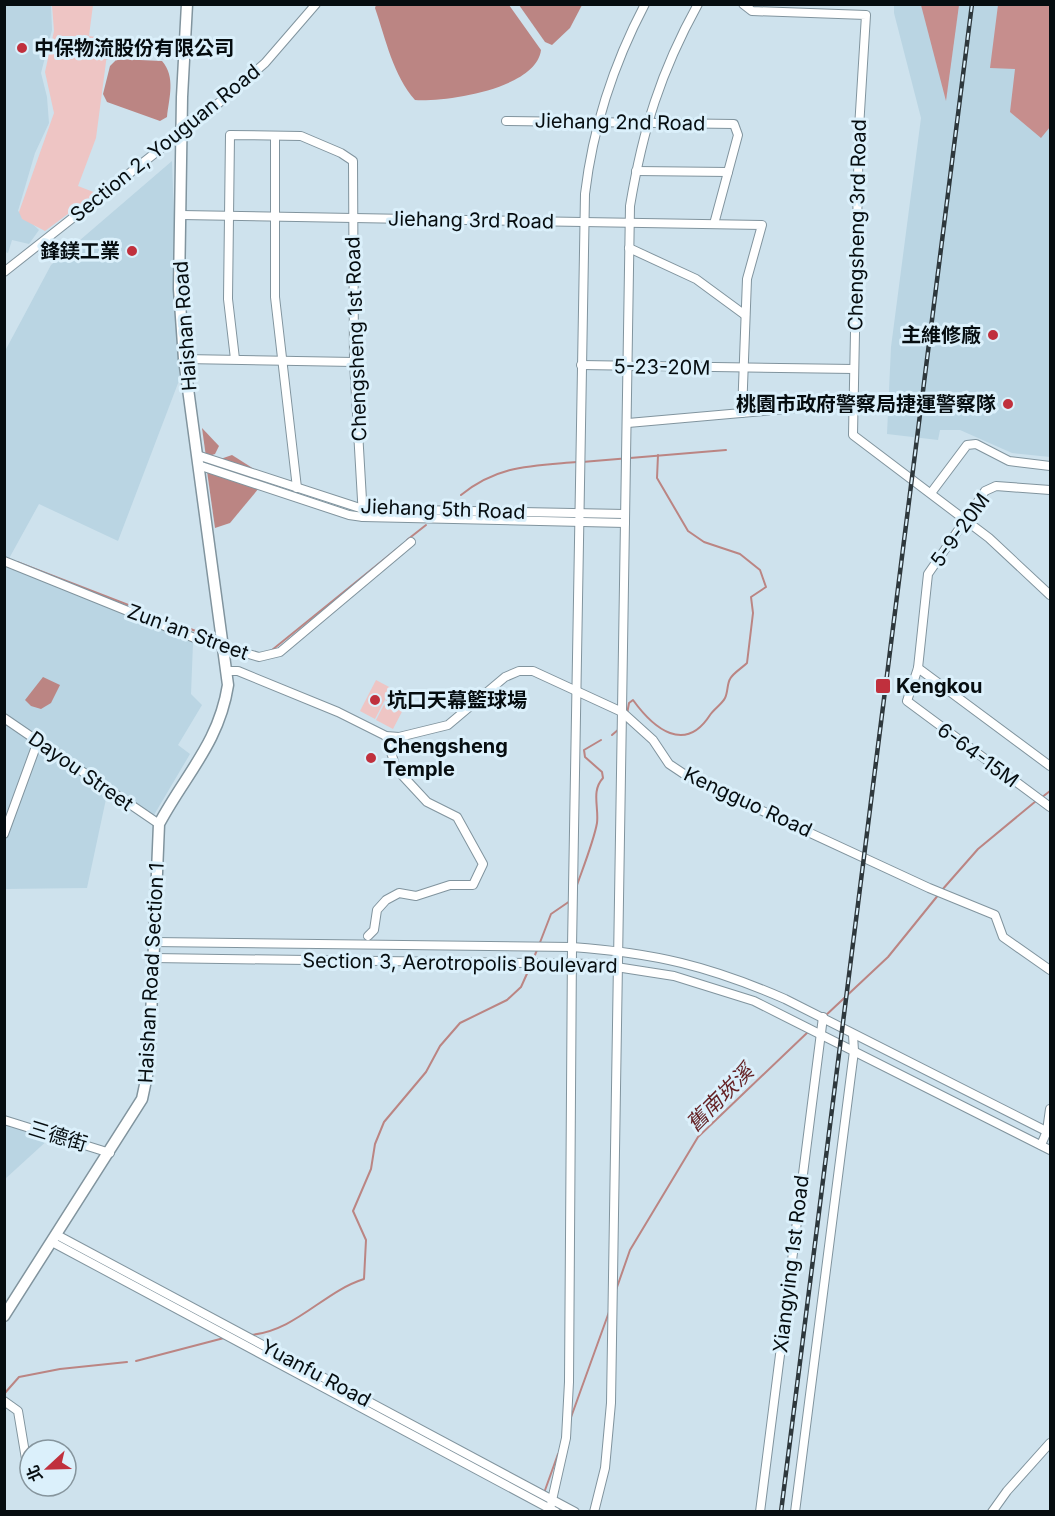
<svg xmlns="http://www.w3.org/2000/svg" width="1055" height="1516" font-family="Inter,'Noto Sans TC',sans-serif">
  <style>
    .built { fill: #bad5e3 }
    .green { fill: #eec5c4 }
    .forest { fill: #c68e8d }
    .water { fill: #bb8583 }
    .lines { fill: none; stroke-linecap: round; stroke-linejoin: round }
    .stream { stroke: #bb8583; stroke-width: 2 }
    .minor-casing { stroke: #81949e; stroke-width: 10 }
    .major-casing { stroke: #81949e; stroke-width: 13 }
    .minor { stroke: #fff; stroke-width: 8 }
    .major { stroke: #fff; stroke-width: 10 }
    .rail-casing { stroke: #2e383d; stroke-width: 4.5 }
    .rail { stroke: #dbf0fb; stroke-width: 2; stroke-dasharray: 7; stroke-linecap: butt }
    .poi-dot { fill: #c0303d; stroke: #dbf0fb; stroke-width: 2 }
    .labels { text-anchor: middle; stroke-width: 6; stroke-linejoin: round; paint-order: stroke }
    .poi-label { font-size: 20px; font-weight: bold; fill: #060d10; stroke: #dbf0fb; text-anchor: start }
    .street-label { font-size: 20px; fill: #060d10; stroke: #dbf0fb }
    .water-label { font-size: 21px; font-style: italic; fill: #631f22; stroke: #dbf0fb }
  </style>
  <rect width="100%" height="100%" fill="#cee2ed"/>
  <g class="built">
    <path d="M5 5H51L52 30 41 73 47 97 49 123 35 153 18 211 39 230 29 244 12 240 8 253 5 252Z"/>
    <path d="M894 5H1050V457L1012 453 960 430H940L938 440 887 434 891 347 921 118 894 13Z"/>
    <path d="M172 161 180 378 118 541 39 504 6 564 193 643 191 694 202 705 178 745 190 754 154 815 109 785 87 888 5 889V351L51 265Z"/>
    <path d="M5 1124 50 1138 5 1179Z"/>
  </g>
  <g class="green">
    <path d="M52 5H93L89 36 109 39 96 138 78 186 96 193 45 231 22 219 19 212 54 113 45 72 54 31Z"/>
    <path d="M376 680 391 688 375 719 360 711Z"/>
    <path d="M389 695 406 704 393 729 376 720Z"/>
  </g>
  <g class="forest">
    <path d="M921 5H959L946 101Z"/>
    <path d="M998 5H1050V127L1041 138 1010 112 1015 69 990 68Z"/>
  </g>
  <g class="water">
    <path d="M376 5H509L541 50C536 89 446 102 415 100 393 75 386 40 375 8Z"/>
    <path d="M519 5H582L570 28 552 45 545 42Z"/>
    <path d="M117 59 162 61C176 77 169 98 167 117L160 121 107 102 103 94 110 66Z"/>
    <path d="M202 428 219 446 215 454 206 457Z"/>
    <path d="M232 455 265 476 264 482 230 523 215 528 206 464Z"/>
    <path d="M43 677 60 685 51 703 41 709 31 706 25 700Z"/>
  </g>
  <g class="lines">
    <g class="stream">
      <path d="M582 462 726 450"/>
      <path d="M461 495C498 465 531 466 577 462"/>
      <path d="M407 540 426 525"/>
      <path d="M17 562 219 640"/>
      <path d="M272 650 403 544"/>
      <path d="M627 714 629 703 633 700C654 729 685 754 710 715 714 709 722 704 725 698 728 692 727 684 730 679 733 673 742 668 747 663L753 613 751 597 766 587 760 570 740 554 704 542 688 531 657 478 658 455"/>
      <path d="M612 735 619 729"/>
      <path d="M1041 798 1050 791"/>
      <path d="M577 885C583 868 594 840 597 823 599 807 591 791 603 778L602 772 585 757 584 750 601 740"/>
      <path d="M942 890 978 849 1036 801"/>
      <path d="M539 945 551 914 570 901"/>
      <path d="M532 962 537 950"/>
      <path d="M824 1017 888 957 939 894"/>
      <path d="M616 1290 630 1250 698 1137 809 1031"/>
      <path d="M251 1335C297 1330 323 1292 364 1279L366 1240 353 1211 371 1169 375 1144 384 1122 426 1072 440 1046 460 1023 507 1000 521 987 530 967"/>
      <path d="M136 1361 224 1338"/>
      <path d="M4 1394 19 1377 60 1369 127 1362"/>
      <path d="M570 1420 609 1312"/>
      <path d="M544 1493 558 1454"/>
    </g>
    <g class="minor-casing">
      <g id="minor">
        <path d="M743 4 752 11 866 15 859 128 853 435 989 538 1050 595"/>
        <path d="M506 121 734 124 738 135 714 224"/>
        <path d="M275 136V297L297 488"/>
        <path d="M636 171 728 172"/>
        <path d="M181 215 762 225 747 279 742 413"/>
        <path d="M629 248 696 279 745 315"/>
        <path d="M4 272 220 102 265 63 316 4"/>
        <path d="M184 359 354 362"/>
        <path d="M235 359 228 299 230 135 301 136 341 153 353 161 354 362 363 517"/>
        <path d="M581 365 854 369"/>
        <path d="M628 423 853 403"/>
        <path d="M197 455 363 509 625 514"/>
        <path d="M198 465 349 515 363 517 625 523"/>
        <path d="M1050 490 996 486 985 491 977 503 928 574 918 668 907 701 1050 807"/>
        <path d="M931 493 967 445 976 444 1009 461 1050 466"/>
        <path d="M4 561 197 639 259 657 280 652 411 542"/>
        <path d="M918 668 1050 766"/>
        <path d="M228 671H238L338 712 386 736 399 737 448 725 505 677 519 671H533L622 712 653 740 669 764 687 776 929 888 995 915 1003 937 1050 970"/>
        <path d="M4 718 159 824"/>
        <path d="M4 834 38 741"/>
        <path d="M368 936 374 930 377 910 386 900 399 893 416 896 450 885H473L483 864 457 817 427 802 401 774 395 765 386 736"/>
        <path d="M153 942 572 947C655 953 709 966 785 999L1050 1133"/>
        <path d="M153 958 597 964 674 976 754 1001 1050 1150"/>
        <path d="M4 1120 110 1153"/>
        <path d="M1041 1145 1047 1131 1050 1109"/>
        <path d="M57 1235 575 1512"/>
        <path d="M52 1242 556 1512"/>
        <path d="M4 1401 18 1411 30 1483"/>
        <path d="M550 1509 566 1438 569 1382 572 947 585 194C593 126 613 65 645 4"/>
        <path d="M594 1512 605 1468 611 1403 630 206C643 129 660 73 698 4"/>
        <path d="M760 1512 823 1017"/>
        <path d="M795 1512 854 1051 853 1035"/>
        <path d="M992 1512 1007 1491 1050 1443"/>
      </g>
    </g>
    <g class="major-casing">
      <path id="major" d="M4 1316 142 1099 149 1066 159 824C185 775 219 743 228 685L184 359 179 289 182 97 187 4"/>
    </g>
    <use href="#minor" class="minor"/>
    <use href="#major" class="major"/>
    <g class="rail-casing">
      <path id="rail" d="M781 1512 972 4"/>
    </g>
    <use href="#rail" class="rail"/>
  </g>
  <g class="poi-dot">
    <circle cx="22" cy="48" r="6"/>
    <circle cx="132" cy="251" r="6"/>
    <circle cx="993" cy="335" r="6"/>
    <circle cx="1008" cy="404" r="6"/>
    <rect x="875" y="678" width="16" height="16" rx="3"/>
    <circle cx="375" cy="700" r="6"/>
    <circle cx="371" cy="758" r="6"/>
  </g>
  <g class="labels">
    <g class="poi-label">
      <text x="34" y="55">中保物流股份有限公司</text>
      <text x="120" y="258" text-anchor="end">鋒鎂工業</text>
      <text x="981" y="342" text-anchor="end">主維修廠</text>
      <text x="996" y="411" text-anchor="end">桃園市政府警察局捷運警察隊</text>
      <text x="896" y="693">Kengkou</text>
      <text x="387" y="707">坑口天幕籃球場</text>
      <text x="383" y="753">Chengsheng<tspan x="383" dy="23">Temple</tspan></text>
    </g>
    <g class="street-label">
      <text transform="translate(620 122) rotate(1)" y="7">Jiehang 2nd Road</text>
      <text transform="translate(165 143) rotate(-39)" y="7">Section 2, Youguan Road</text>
      <text transform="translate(471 220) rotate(1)" y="7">Jiehang 3rd Road</text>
      <text transform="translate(857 225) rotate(-89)" y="7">Chengsheng 3rd Road</text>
      <text transform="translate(185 326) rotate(-94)" y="7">Haishan Road</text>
      <text transform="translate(356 339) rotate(-92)" y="7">Chengsheng 1st Road</text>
      <text transform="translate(662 367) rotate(1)" y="7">5-23-20M</text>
      <text transform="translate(443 509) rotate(2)" y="7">Jiehang 5th Road</text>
      <text transform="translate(960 530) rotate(-54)" y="7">5-9-20M</text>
      <text transform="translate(188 632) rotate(20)" y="7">Zun'an Street</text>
      <text transform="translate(978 755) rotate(36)" y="7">6-64-15M</text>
      <text transform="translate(81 771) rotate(35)" y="7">Dayou Street</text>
      <text transform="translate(748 802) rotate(25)" y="7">Kengguo Road</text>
      <text transform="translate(460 963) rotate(1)" y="7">Section 3, Aerotropolis Boulevard</text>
      <text transform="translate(151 973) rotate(-87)" y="7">Haishan Road Section 1</text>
      <text transform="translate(58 1136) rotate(17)" y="7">三德街</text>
      <text transform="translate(791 1264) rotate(-83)" y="7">Xiangying 1st Road</text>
      <text transform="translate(316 1373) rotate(28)" y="7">Yuanfu Road</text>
    </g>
    <g class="water-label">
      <text transform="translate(720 1098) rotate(-45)" y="7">舊南崁溪</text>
    </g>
  </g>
  <rect width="1055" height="1516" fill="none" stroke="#060d10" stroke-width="12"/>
  <g transform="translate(48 1468) rotate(248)"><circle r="28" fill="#dbf0fb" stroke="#86959d" stroke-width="1.5"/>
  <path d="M0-4.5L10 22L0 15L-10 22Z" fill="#c0303d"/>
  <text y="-9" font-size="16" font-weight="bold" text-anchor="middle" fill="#060d10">北</text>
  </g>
</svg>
